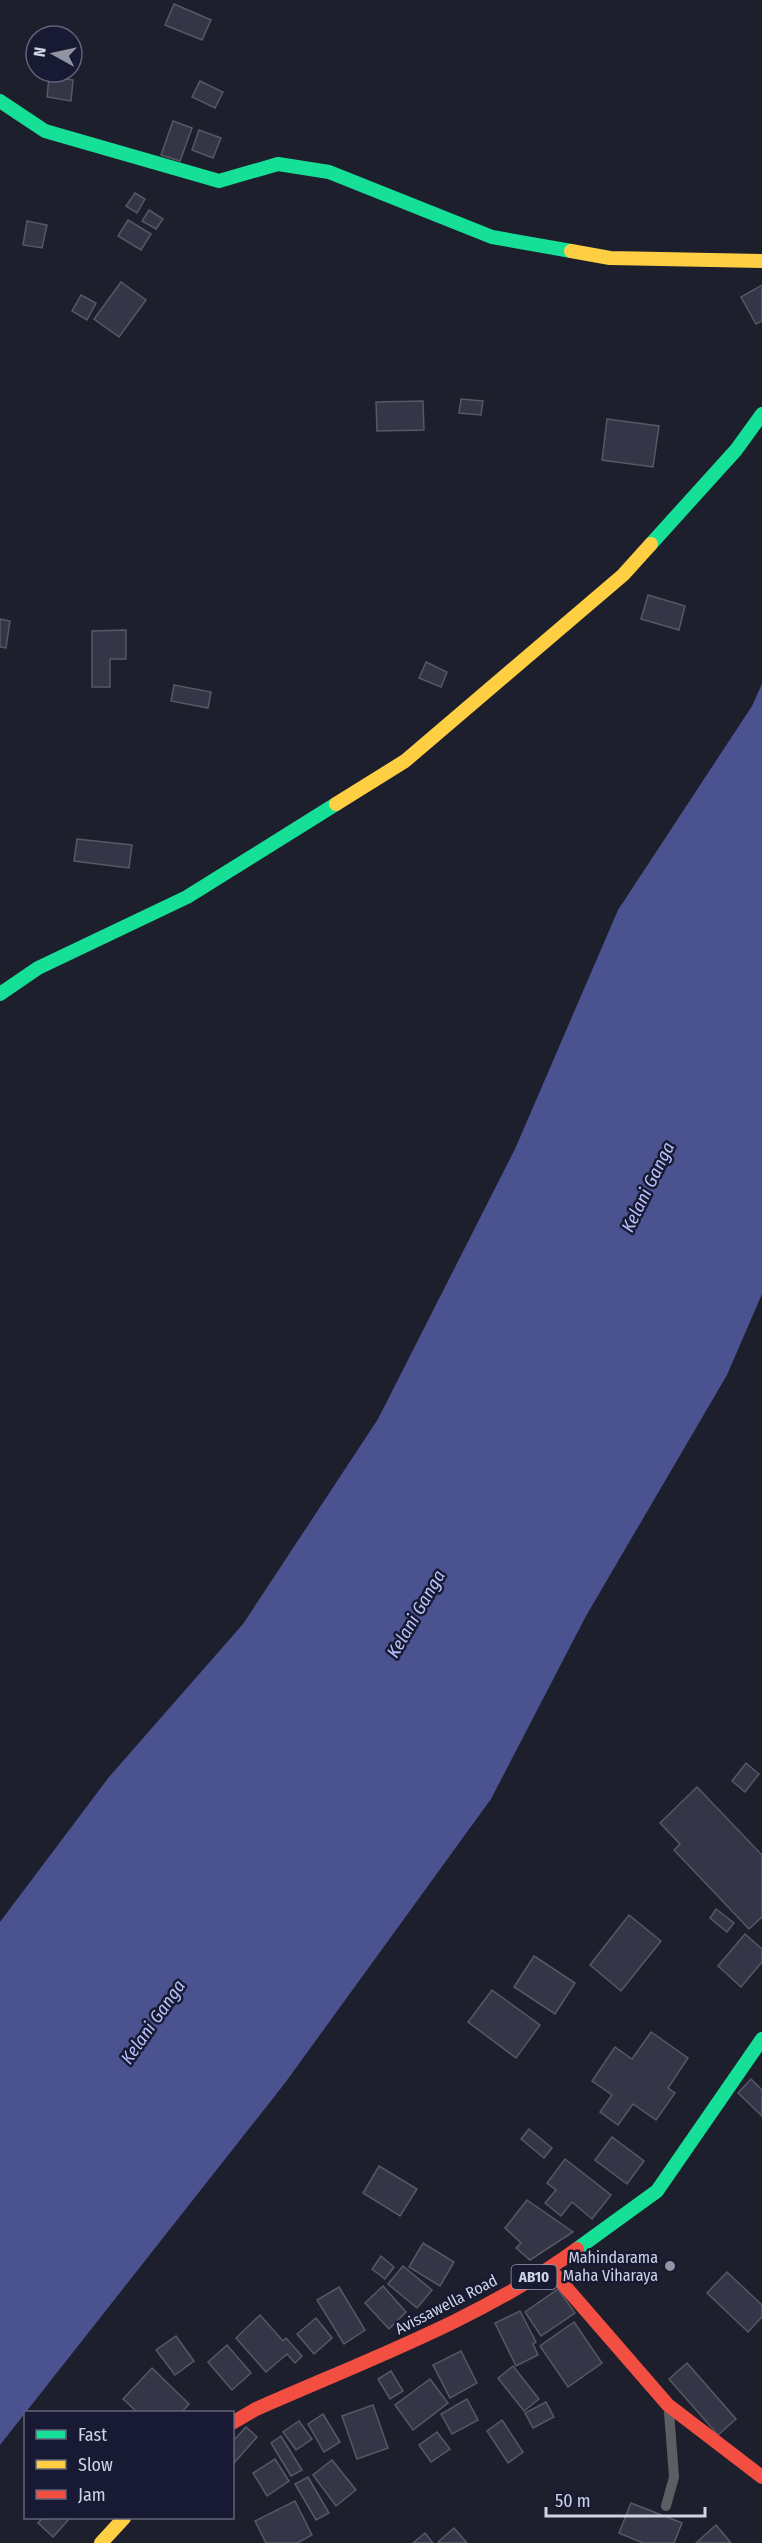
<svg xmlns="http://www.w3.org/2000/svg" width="762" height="2543" font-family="'Fira Sans Condensed',sans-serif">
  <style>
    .water { fill: #4a528f }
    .building { fill: #343648; stroke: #565864; stroke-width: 1.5 }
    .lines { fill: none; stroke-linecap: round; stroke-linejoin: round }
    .lane { stroke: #5d5e64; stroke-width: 10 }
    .fast { stroke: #16e098; stroke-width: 14 }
    .slow { stroke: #ffcf43; stroke-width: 14 }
    .jam { stroke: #f24e42; stroke-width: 14 }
    .poi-dot { fill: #9194a3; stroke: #171a32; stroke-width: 2 }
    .labels { text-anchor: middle; stroke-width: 5; stroke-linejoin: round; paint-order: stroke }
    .shield { fill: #171a32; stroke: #989cae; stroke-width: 1.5 }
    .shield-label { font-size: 15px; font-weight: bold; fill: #cfd3e3 }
    .poi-label { font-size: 16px; fill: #cfd3e3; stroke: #171a32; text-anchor: end }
    .street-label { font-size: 16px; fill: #cfd3e3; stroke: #171a32 }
    .water-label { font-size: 18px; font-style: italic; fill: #b8c3fc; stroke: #171a32 }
  </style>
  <rect width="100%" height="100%" fill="#1d1f2c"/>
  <path class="water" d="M762 684V1294L727 1375 586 1616 491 1799 285 2083 0 2445V1922L109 1777 243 1624 378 1419 515 1149 618 910 752 706Z"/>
  <g class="building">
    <path d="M174 4 211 20 202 40 165 25Z"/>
    <path d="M49 77 73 80 71 101 47 97Z"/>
    <path d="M200 81 223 92 215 108 192 97Z"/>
    <path d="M173 121 192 128 180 161 161 155Z"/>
    <path d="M199 130 221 138 213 158 192 150Z"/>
    <path d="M135 193 145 199 137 213 126 206Z"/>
    <path d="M149 210 163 219 156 229 142 221Z"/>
    <path d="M128 220 151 234 141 250 118 236Z"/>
    <path d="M27 221 47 225 42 248 23 245Z"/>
    <path d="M121 282 146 300 119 337 94 319Z"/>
    <path d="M762 285V321L756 324 741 297Z"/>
    <path d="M81 295 96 303 87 320 72 311Z"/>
    <path d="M461 399 483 401 481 415 459 413Z"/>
    <path d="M423 401 424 430 377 431 376 402Z"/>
    <path d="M607 419 659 426 653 467 602 460Z"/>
    <path d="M648 595 685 606 679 630 641 619Z"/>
    <path d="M0 619 10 621 6 648 0 647Z"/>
    <path d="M126 630V659H110V687H92V631Z"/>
    <path d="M426 662 447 672 441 687 419 678Z"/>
    <path d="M174 685 211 692 208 708 171 701Z"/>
    <path d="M77 839 132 845 129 868 74 861Z"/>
    <path d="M746 1763 759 1774 745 1792 732 1781Z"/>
    <path d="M697 1787 762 1855V1917L749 1929 674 1850 680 1844 660 1823Z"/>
    <path d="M716 1909 734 1923 727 1932 710 1918Z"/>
    <path d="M629 1915 661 1941 621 1991 590 1965Z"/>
    <path d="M745 1934 762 1949V1962L741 1987 718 1966Z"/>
    <path d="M534 1956 575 1983 555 2014 514 1987Z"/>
    <path d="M492 1990 540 2025 516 2058 468 2022Z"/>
    <path d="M651 2032 688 2058 668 2088 675 2093 656 2120 633 2104 618 2125 600 2112 612 2095 592 2081 615 2047 632 2059Z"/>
    <path d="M751 2079 762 2090V2116L738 2093Z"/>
    <path d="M529 2129 552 2148 544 2158 521 2139Z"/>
    <path d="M612 2137 644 2161 627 2184 595 2160Z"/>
    <path d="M565 2159 611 2195 592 2219 572 2202 561 2216 545 2203 556 2190 547 2183Z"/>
    <path d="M379 2166 417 2189 400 2216 363 2193Z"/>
    <path d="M527 2200 573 2232 530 2260 516 2248 521 2243 505 2228Z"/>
    <path d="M423 2243 454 2262 440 2286 409 2267Z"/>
    <path d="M381 2256 394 2267 385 2279 372 2269Z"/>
    <path d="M403 2266 432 2290 417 2308 388 2284Z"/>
    <path d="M727 2272 762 2305V2317L748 2332 707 2293Z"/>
    <path d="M383 2286 406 2312 389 2329 365 2303Z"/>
    <path d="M339 2287 365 2330 344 2344 317 2300Z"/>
    <path d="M558 2289 575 2313 541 2336 525 2312Z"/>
    <path d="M520 2311 536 2342 533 2344 538 2355 516 2366 495 2323Z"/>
    <path d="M260 2315 283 2341 286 2338 302 2356 295 2363 287 2354 266 2372 236 2338Z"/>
    <path d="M316 2318 332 2338 314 2354 297 2334Z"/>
    <path d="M574 2322 602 2363 568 2387 540 2346Z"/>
    <path d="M176 2336 194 2361 175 2375 156 2350Z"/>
    <path d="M227 2345 251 2373 232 2390 208 2362Z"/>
    <path d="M461 2351 477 2383 450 2398 433 2365Z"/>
    <path d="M687 2363 736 2419 718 2435 669 2379Z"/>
    <path d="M513 2366 539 2399 524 2411 498 2378Z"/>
    <path d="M152 2368 189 2404 182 2412H137L123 2399Z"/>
    <path d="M391 2371 403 2391 390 2399 378 2379Z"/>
    <path d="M430 2379 448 2403 413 2430 395 2405Z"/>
    <path d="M467 2399 478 2420 452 2434 441 2414Z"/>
    <path d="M546 2402 554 2417 533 2428 525 2413Z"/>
    <path d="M373 2405 388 2448 357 2459 342 2416Z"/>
    <path d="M323 2414 340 2442 324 2452 308 2424Z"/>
    <path d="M502 2420 523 2452 508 2463 487 2431Z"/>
    <path d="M299 2421 312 2439 296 2450 283 2432Z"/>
    <path d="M246 2427 257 2437 233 2464 232 2442Z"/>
    <path d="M437 2432 450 2449 431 2462 419 2445Z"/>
    <path d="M281 2436 302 2470 291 2476 271 2443Z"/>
    <path d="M275 2459 289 2481 267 2496 253 2473Z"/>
    <path d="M332 2460 356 2490 336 2506 313 2475Z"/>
    <path d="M308 2477 329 2513 316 2520 295 2484Z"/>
    <path d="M295 2501 312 2535 297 2543H266L255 2521Z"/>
    <path d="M631 2503 682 2523 674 2543H643L619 2533Z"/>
    <path d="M43 2518H70L53 2537 38 2523Z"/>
    <path d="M716 2525 731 2543H696Z"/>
    <path d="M454 2528 467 2543H439L438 2542Z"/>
    <path d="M425 2533 433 2543H413Z"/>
  </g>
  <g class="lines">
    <path class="lane" d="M666 2506 674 2477 669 2412"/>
    <g class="fast">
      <path d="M0 101 45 131 219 181 278 164 329 172 492 237 571 251"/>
      <path d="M651 544 736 450 762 414"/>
      <path d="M0 994 38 968 187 897 336 804"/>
      <path d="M577 2249 657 2191 762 2039"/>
    </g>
    <g class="slow">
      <path d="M571 251 610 258 762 261"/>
      <path d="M336 804 405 761 623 575 651 544"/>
      <path d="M101 2543 124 2518"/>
    </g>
    <g class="jam">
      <path d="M550 2269 668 2405 762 2477"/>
      <path d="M232 2423 256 2409C364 2361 481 2319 577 2249"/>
    </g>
  </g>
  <circle class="poi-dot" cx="670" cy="2266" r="6"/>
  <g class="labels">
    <rect class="shield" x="511.5" y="2265" width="45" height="24" rx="4.5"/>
    <g class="shield-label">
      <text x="534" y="2282">AB10</text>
    </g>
    <g class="poi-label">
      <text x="658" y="2263">Mahindarama<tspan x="658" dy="18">Maha Viharaya</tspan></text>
    </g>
    <g class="street-label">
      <text transform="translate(446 2304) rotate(-27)" y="6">Avissawella Road</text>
    </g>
    <g class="water-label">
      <text transform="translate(648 1187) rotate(-64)" y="6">Kelani Ganga</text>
      <text transform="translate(416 1614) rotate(-60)" y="6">Kelani Ganga</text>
      <text transform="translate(153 2022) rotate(-55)" y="6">Kelani Ganga</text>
    </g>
  </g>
  <rect x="24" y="2411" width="210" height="108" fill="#171a32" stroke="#616479" stroke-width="1.5"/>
  <rect x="36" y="2430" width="30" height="9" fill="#16e098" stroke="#616479" stroke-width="1.5"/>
  <text x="78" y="2441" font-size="18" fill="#cfd3e3">Fast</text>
  <rect x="36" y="2460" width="30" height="9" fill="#ffcf43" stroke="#616479" stroke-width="1.5"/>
  <text x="78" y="2471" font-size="18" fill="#cfd3e3">Slow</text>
  <rect x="36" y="2490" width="30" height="9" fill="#f24e42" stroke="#616479" stroke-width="1.5"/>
  <text x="78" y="2501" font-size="18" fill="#cfd3e3">Jam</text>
  <g transform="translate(54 54) rotate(278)"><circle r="28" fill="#171a32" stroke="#616479" stroke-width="1.5"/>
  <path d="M0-4.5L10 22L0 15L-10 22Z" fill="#9194a3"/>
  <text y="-9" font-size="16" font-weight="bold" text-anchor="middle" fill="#cfd3e3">N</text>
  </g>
  <path d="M546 2507v9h159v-9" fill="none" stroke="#cfd3e3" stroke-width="3"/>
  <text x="555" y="2507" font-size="18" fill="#cfd3e3" stroke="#171a32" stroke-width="4.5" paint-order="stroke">50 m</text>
</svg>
